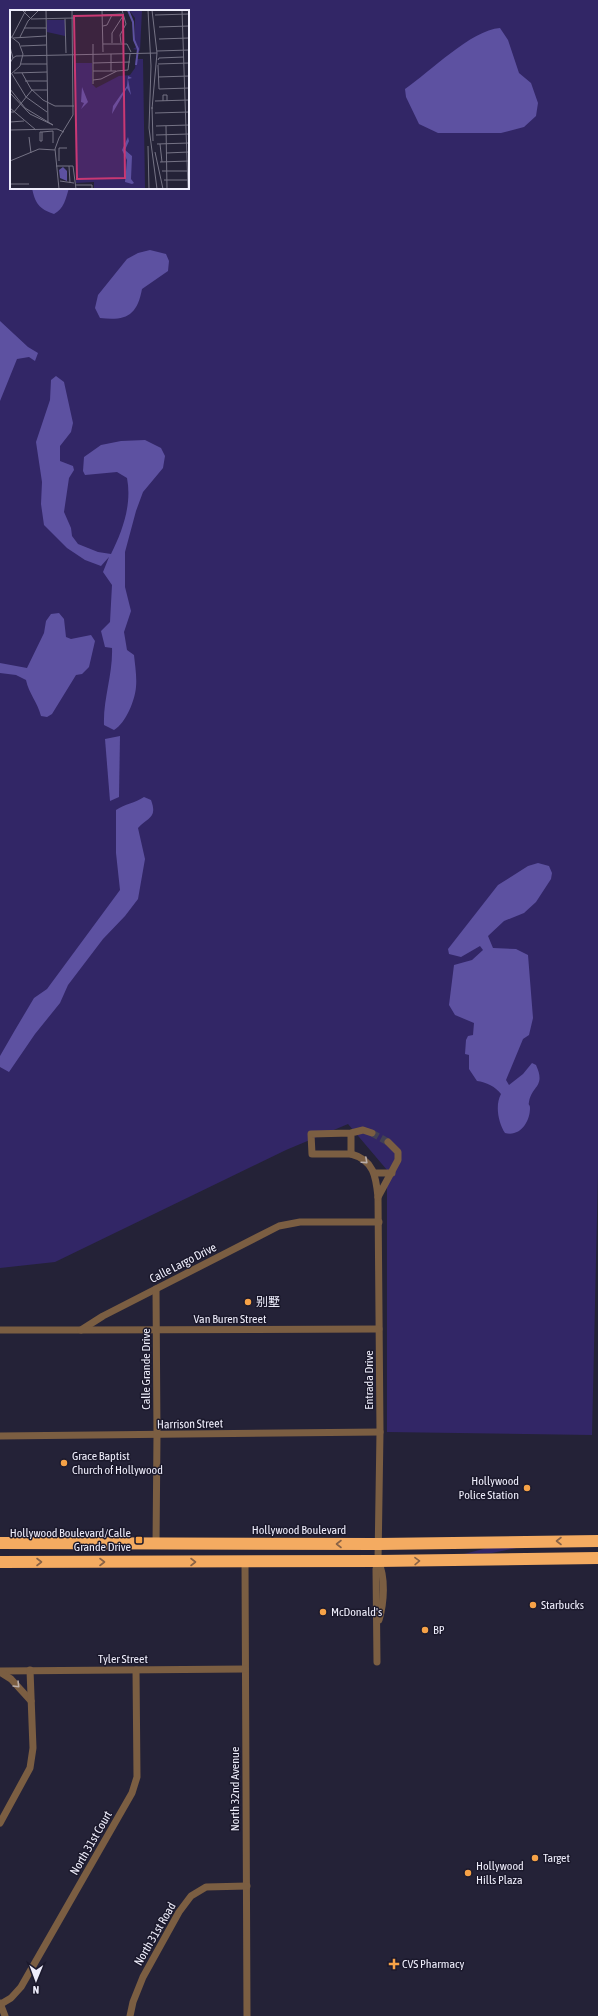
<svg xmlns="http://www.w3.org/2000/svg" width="598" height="2016" font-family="'Asap Condensed','Noto Sans SC',sans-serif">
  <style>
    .green { fill: #322666; fill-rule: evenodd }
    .water { fill: #5d51a1 }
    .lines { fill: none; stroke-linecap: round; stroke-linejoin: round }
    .street-tunnel { stroke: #424054; stroke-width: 7; stroke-dasharray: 7 3.5; stroke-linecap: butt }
    .street { stroke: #7b5e42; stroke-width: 7 }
    .highway { stroke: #f4ab61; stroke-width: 12 }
    .oneway { stroke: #baada8 }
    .oneway2 { stroke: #886246 }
    .poi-dot { fill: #f6a247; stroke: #1b192c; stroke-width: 1.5 }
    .labels { text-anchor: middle; stroke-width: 3; stroke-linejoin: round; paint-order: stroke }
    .street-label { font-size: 12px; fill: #eeedfb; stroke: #1b192c }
    .poi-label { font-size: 12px; fill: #eeedfb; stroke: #1b192c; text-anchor: start }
    .inset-river { fill: none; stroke: #5d51a1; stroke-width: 2 }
    .inset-road { fill: none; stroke: #757385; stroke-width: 1 }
    .view { fill: #c93873; fill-opacity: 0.15; stroke: #c93873; stroke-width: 2 }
    .inset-edge { fill: none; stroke: #eeedfb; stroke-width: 2 }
  </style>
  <rect width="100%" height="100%" fill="#242237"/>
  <g class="green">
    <path d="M0 0H598V1173L592 1435 387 1432V1170L348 1124 286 1150 55 1262 0 1268ZM11 11H188V188H11Z"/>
    <path d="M526 1546 492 1553 464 1554 491 1547Z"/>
  </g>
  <g class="water">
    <path d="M500 28 508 40 519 73 531 83 538 103 536 116 524 127 501 133H438L419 124 406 97 405 89C430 72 471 30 500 28Z"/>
    <path d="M32 188H69C66 198 64 209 54 214 39 209 35 203 32 188Z"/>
    <path d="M150 250 166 254 169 261 168 271 142 289C137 316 126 321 100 318L95 308 98 295 127 259 138 253Z"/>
    <path d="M0 321 28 347 38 353 35 361 29 357 17 359 0 401Z"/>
    <path d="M56 376 64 382 73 423 71 432 60 446V461L73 466 74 470 69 478 64 512 71 528 72 536 78 544 98 552 111 554C123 530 132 504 127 478L117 472 85 475 83 471 84 457 101 445 121 441 145 440 161 448 165 456 163 468 143 492 136 511 125 552V587L131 611 124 632 127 650 134 655C135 665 137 677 136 687 135 700 126 723 114 730L104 725C103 699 113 674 112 648L105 647 101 631 110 622 112 585 103 572 109 557 101 566 85 560 67 548 44 525 41 504 42 482 36 442 50 400 51 380Z"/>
    <path d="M59 613 64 619 66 637 71 639 91 635 95 641 89 667 82 674 76 675 52 714 47 717 41 716C37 701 29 694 26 680L16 675 0 673V663L27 668 44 633 46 621 51 614Z"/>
    <path d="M120 736 119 797 110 801 105 739Z"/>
    <path d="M144 797 151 800C158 819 147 817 138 828L145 859 138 899 125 916 103 939 68 985 60 1003 35 1034 9 1072 0 1067V1056L15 1030 34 998 47 989 120 890 116 853V810C125 804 135 803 144 797Z"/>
    <path d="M538 863 549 866 552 873 551 879 536 902 524 913 504 921 488 936 493 948 516 949 528 955 533 1018 529 1035 523 1039 506 1080 509 1085 523 1074 532 1063 536 1065C546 1087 532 1085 529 1102 528 1106 530 1104 530 1108 530 1122 520 1137 505 1133 498 1122 495 1105 501 1094 496 1087 486 1082 477 1081L469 1069V1055L465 1054 466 1040 468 1036 473 1035 474 1023 455 1015 449 1005 454 965 472 960 483 950 480 946 461 957 449 954 448 949 498 885 528 866Z"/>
  </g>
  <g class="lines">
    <path class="street-tunnel" d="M372 1133 388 1142"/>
    <g class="street">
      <path d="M351 1133V1154H312L311 1134 351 1133 363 1130 372 1133"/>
      <path d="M351 1154C374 1160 376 1177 378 1197L380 1432 378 1561 376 1569 377 1662"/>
      <path d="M375 1173H392"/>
      <path d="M378 1197 398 1160V1152L388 1142"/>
      <path d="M0 1330H81L103 1316 279 1226 300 1222H379"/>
      <path d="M81 1330 379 1329"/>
      <path d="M0 1436 380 1432"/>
      <path d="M156 1545 157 1435 156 1289"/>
      <path d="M378 1561C386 1577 384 1603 379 1620"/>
      <path d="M245 1562 247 2016"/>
      <path d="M0 1671 245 1669"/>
      <path d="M0 1672 11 1679 31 1701"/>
      <path d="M0 1823 30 1768 33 1748 30 1670"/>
      <path d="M0 2003 5 2016"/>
      <path d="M1 2004 11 1998 21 1987 132 1793 137 1777 136 1670"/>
      <path d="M130 2016 133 2002 143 1977 179 1912 191 1896 206 1887 247 1886"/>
    </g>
    <g class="highway">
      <path d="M0 1543 378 1544 598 1541"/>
      <path d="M0 1562 378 1561 598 1558"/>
    </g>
  </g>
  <defs><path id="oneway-chevron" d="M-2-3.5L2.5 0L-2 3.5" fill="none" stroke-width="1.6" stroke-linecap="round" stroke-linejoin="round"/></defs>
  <g class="oneway">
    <use href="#oneway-chevron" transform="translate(365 1161) rotate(42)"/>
    <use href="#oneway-chevron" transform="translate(17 1685) rotate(45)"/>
  </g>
  <g class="oneway2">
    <use href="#oneway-chevron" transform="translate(559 1541) rotate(180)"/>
    <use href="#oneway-chevron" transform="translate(339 1544) rotate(180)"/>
    <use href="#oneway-chevron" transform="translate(417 1561) rotate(-1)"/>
    <use href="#oneway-chevron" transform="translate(39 1562)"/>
    <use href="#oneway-chevron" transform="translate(102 1562)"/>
    <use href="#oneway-chevron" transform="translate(193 1562)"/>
  </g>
  <g class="poi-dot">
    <circle cx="248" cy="1302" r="4"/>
    <circle cx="64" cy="1463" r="4"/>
    <circle cx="527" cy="1488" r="4"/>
    <rect x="135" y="1536" width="8" height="8" rx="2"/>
    <circle cx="533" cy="1605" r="4"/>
    <circle cx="323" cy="1612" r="4"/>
    <circle cx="425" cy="1630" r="4"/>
    <circle cx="535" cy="1858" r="4"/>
    <circle cx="468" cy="1873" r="4"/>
    <path d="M392 1958h4v4h4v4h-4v4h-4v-4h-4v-4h4z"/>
  </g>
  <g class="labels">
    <g class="street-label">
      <text transform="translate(183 1263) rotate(-27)" y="4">Calle Largo Drive</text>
      <text x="230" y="1323">Van Buren Street</text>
      <text transform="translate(146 1369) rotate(-90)" y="4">Calle Grande Drive</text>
      <text transform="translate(369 1380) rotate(-90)" y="4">Entrada Drive</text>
      <text transform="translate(190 1424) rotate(-1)" y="4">Harrison Street</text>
      <text x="299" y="1534">Hollywood Boulevard</text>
      <text x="123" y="1663">Tyler Street</text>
      <text transform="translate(235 1789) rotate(-90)" y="4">North 32nd Avenue</text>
      <text transform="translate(91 1843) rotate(-60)" y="4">North 31st Court</text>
      <text transform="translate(155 1934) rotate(-60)" y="4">North 31st Road</text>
    </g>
    <g class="poi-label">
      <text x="256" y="1306">别墅</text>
      <text x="72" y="1460">Grace Baptist<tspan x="72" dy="14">Church of Hollywood</tspan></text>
      <text x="519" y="1485" text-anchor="end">Hollywood<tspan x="519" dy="14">Police Station</tspan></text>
      <text x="131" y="1537" text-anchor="end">Hollywood Boulevard/Calle<tspan x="131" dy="14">Grande Drive</tspan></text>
      <text x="541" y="1609">Starbucks</text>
      <text x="331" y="1616">McDonald's</text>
      <text x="433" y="1634">BP</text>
      <text x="543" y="1862">Target</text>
      <text x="476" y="1870">Hollywood<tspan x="476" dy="14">Hills Plaza</tspan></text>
      <text x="402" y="1968">CVS Pharmacy</text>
    </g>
  </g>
  <g transform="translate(10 10)">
    <rect width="179" height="179" fill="#242237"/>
    <path d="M119 0H132L130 41 123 39 128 36 125 30V8ZM37 10H55V26L37 22ZM126 49H133L135 179H84V172L66 173 65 53H82V74L86 78 109 66 120 65 125 58Z" fill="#322666"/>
    <path d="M118 66 122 68 118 69 121 85 117 78 102 104 103 96 117 76ZM72 77 78 92 71 99 74 93 71 92ZM118 127 119 131 115 140 122 146 121 169 124 173 122 174 115 172 117 150 112 140ZM53 157 57 161V171L50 168 49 160Z" fill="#5d51a1"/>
    <path class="inset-river" d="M118 0 123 12 124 30 128 39 126 55"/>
    <path class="inset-road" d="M12 0 21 9 64 8M36 0 38 113M92 0 93 42M138 0 141 56 139 118 147 179M172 0 178 179M92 5 112 4M145 5 179 4M55 9 56 43M93 16 97 15 102 5M149 17 179 16M14 18H36M0 26 9 33 13 44 10 56 0 65M2 27 16 0M10 27 18 11 29 0M3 28 36 26M149 29 179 28M102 33V23L113 6M111 33 110 25 116 14 112 0M83 34V74M93 34H117L121 42M11 36 36 35M0 37 3 48 0 53M147 41 179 40M101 44V61M3 48 6 46 147 43M148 50 149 48 174 47M83 53 120 52M11 54H37M148 54 179 53M148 55 149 79 179 78M83 61H106M4 63 37 62M12 63 21 79 33 90 45 96H64M2 64 16 87 37 102M148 67 179 66M83 70 91 69 107 61 118 60 120 44M15 71H37M0 79 15 98 43 115 20 104 0 83M145 91 179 90M153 91V85H157V91M142 97 143 131M0 98 26 120M142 99 147 43 142 0M0 102H4L22 80H37M145 103 179 102M0 112 14 111M146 116 179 115M156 116 157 179M0 120 47 119 54 122M30 122H32V131H30ZM32 122 43 121V133M146 125 179 124M19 127 21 143M147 134 179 133M150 134 152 152M138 136 139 179M145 142 153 179M156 143 179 142M0 151 29 139 45 140M49 151V138H57M150 152 179 151M46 156H63L66 179M59 156 60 173M152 161H179M154 170H178M50 171 64 173M0 174H19M66 175H82V179M49 179 45 139 49 128 63 105 62 0"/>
    <path class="view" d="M113 5 115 168 67 169 64 6Z"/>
    <rect width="179" height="179" class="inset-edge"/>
  </g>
  <g transform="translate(36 1980) rotate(181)" stroke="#1b192c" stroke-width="3" paint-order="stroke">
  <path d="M0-3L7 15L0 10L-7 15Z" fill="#eeedfb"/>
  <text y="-6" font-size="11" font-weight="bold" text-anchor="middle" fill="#eeedfb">N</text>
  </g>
</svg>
